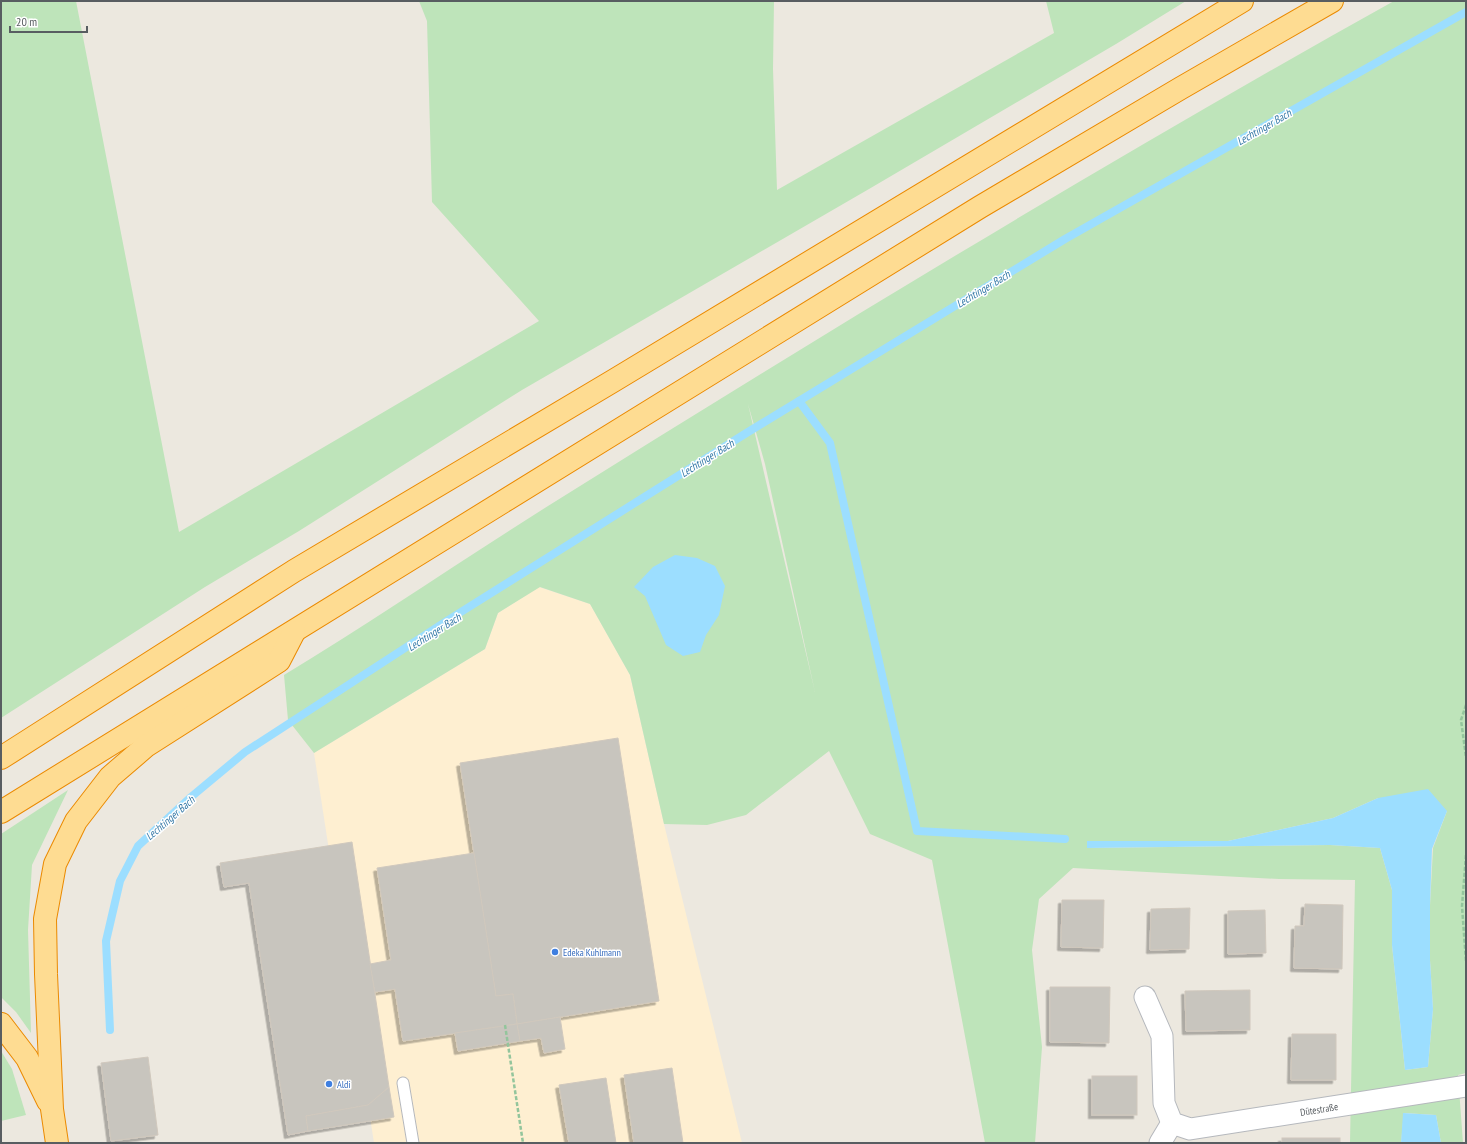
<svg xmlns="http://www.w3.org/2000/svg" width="1467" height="1144" font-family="'PT Sans Narrow',sans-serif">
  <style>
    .commercial { fill: #feefd1 }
    .green { fill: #bee4ba; fill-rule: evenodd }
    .water { fill: #9cdeff }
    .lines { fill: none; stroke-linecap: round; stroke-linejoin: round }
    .stream { stroke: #9cdeff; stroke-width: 8 }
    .building { fill: #c8c5be; stroke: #d0c8bd; filter: url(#shadow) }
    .service-casing { stroke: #b5b8bd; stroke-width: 13 }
    .minor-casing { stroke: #b5b8bd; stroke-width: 23 }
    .trunk-casing { stroke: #eb8a00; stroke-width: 24 }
    .path { stroke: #93c59c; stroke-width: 2.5; stroke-dasharray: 4 2; stroke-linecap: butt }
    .service { stroke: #fff; stroke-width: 11 }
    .minor { stroke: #fff; stroke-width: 21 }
    .trunk { stroke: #fedc92; stroke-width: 22 }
    .shop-dot { fill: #3f7fe0; stroke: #fff; stroke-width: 1.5 }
    .labels { text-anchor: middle; stroke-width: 3; stroke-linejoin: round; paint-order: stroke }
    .shop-label { font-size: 10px; fill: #366cbe; stroke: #fff; text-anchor: start }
    .street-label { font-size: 10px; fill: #585d61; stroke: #fff }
    .water-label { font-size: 11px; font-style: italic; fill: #367aa8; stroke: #fff }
  </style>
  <defs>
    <filter id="shadow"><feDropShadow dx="-3.5" dy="3.5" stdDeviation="0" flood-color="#0004"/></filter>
  </defs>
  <rect width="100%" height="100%" fill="#ece8df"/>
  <path class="commercial" d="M539 587 590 604 630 675 664 824 742 1143H374L314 753 485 649 498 613Z"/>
  <g class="green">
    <path d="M1 1H76L179 532 539 321 432 202 427 21 419 1H774L773 69 777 190 1054 33 1046 1H1186L1116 44 869 189 522 390 299 531 205 587 1 718Z"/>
    <path d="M1394 1H1466V1073L1458 1075 1463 1143H1441L1436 1115 1404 1113 1401 1143H1350L1355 880 1279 879 1073 868 1039 899 1032 950 1042 1047 1035 1143H985L932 860 870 834 829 751 746 815 707 825 664 824 630 675 590 604 540 587 498 613 485 649 314 753 288 720 284 675C373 621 459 562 548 506 826 332 1107 161 1394 1ZM748 404 765 464 815 692ZM1378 798 1447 811 1433 848 1430 905V960L1433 1009 1428 1067 1405 1070 1392 945V890L1380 848 1330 845 1087 848V841H1228L1333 818Z"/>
    <path d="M68 790 32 865 28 930 31 1033 16 1012 1 997V834Z"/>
    <path d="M1 1051 12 1069 26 1115 1 1121Z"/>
  </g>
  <g class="water">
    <path d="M675 555 697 558 715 566 725 586 719 615 706 635 700 652 683 656 666 645 645 596 634 587 653 567Z"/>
    <path d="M1428 789 1447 811 1432 849 1430 905V960L1433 1009 1428 1067 1405 1070 1392 945V890L1380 848 1330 845 1087 848V841H1228L1333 818 1378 798Z"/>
    <path d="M1403 1113 1436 1115 1441 1143H1401Z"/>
  </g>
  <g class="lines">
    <g class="stream">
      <path d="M799 401 830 443 917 831 1065 839"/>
      <path d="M110 1030 106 941 120 881 138 846 191 797 245 752 445 622 748 432 1065 239 1466 12"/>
    </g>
  </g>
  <g class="building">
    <path d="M618 738 659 1001 517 1024 513 994 496 996 460 763Z"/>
    <path d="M352 842 389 1087 368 1105 306 1116 308 1131 288 1135 249 883 224 887 220 863Z"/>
    <path d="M474 853 496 996 513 994 517 1024 403 1041 395 989 375 992 370 964 391 960 377 868Z"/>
    <path d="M1062 900H1104L1103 948 1061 947Z"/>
    <path d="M1305 904 1343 905 1342 969 1294 968 1295 926H1304Z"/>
    <path d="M1190 908 1189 949 1150 950 1151 909Z"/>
    <path d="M1265 910 1266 953 1228 954V911Z"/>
    <path d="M1050 987H1110L1109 1043 1050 1042Z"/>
    <path d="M1250 990V1030L1186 1031 1185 991Z"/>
    <path d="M560 1017 565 1049 544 1053 541 1038 520 1041 517 1024Z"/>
    <path d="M517 1024 520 1041 458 1051 455 1033Z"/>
    <path d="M1292 1034H1336V1080H1291Z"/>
    <path d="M148 1057 158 1135 111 1141 101 1063Z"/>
    <path d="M672 1068 683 1143H634L624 1075Z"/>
    <rect x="1092" y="1076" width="45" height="39"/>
    <path d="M606 1078 616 1143H569L559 1085Z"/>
    <path d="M389 1087 394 1117 308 1131 306 1116 368 1105Z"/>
    <rect x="1282" y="1138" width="58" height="5"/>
  </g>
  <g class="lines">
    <g class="service-casing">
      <path id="service" d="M403 1083 413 1143"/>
    </g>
    <g class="minor-casing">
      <g id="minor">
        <path d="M1145 997 1162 1036 1164 1103 1172 1123 1190 1129 1466 1086"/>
        <path d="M1160 1143 1172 1123"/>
      </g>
    </g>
    <g class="trunk-casing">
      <g id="trunk">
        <path d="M1 758 294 571 613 381 1242 1"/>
        <path d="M1 812 980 207 1181 88 1332 1"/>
        <path d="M1 1024 27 1058 48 1101"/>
        <path d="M57 1143 52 1109 46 974 45 919 55 864 76 821 110 777 146 746 279 661 294 632"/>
      </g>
    </g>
    <g class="path">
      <path d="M1466 705 1461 720 1466 757"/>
      <path d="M1466 855 1462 906 1466 962"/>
      <path d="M505 1025 523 1143"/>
    </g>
    <use href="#service" class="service"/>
    <use href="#minor" class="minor"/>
    <use href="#trunk" class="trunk"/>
  </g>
  <g class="shop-dot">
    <circle cx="555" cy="952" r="4"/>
    <circle cx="329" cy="1084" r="4"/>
  </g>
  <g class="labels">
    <g class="shop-label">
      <text x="563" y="956">Edeka Kuhlmann</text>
      <text x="337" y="1088">Aldi</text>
    </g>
    <g class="street-label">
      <text transform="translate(1319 1109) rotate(-9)" y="4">Dütestraße</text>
    </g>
    <g class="water-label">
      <text transform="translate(1264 127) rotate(-30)" y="4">Lechtinger Bach</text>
      <text transform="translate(983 289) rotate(-31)" y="4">Lechtinger Bach</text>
      <text transform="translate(707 458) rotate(-32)" y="4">Lechtinger Bach</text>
      <text transform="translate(434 632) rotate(-32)" y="4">Lechtinger Bach</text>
      <text transform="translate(170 818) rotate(-41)" y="4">Lechtinger Bach</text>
    </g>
  </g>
  <rect width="1467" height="1144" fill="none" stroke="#585d61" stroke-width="4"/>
  <path d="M10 26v6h77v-6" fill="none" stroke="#585d61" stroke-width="2"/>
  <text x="16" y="26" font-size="12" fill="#585d61" stroke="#ffffff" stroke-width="3" paint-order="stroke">20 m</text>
</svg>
